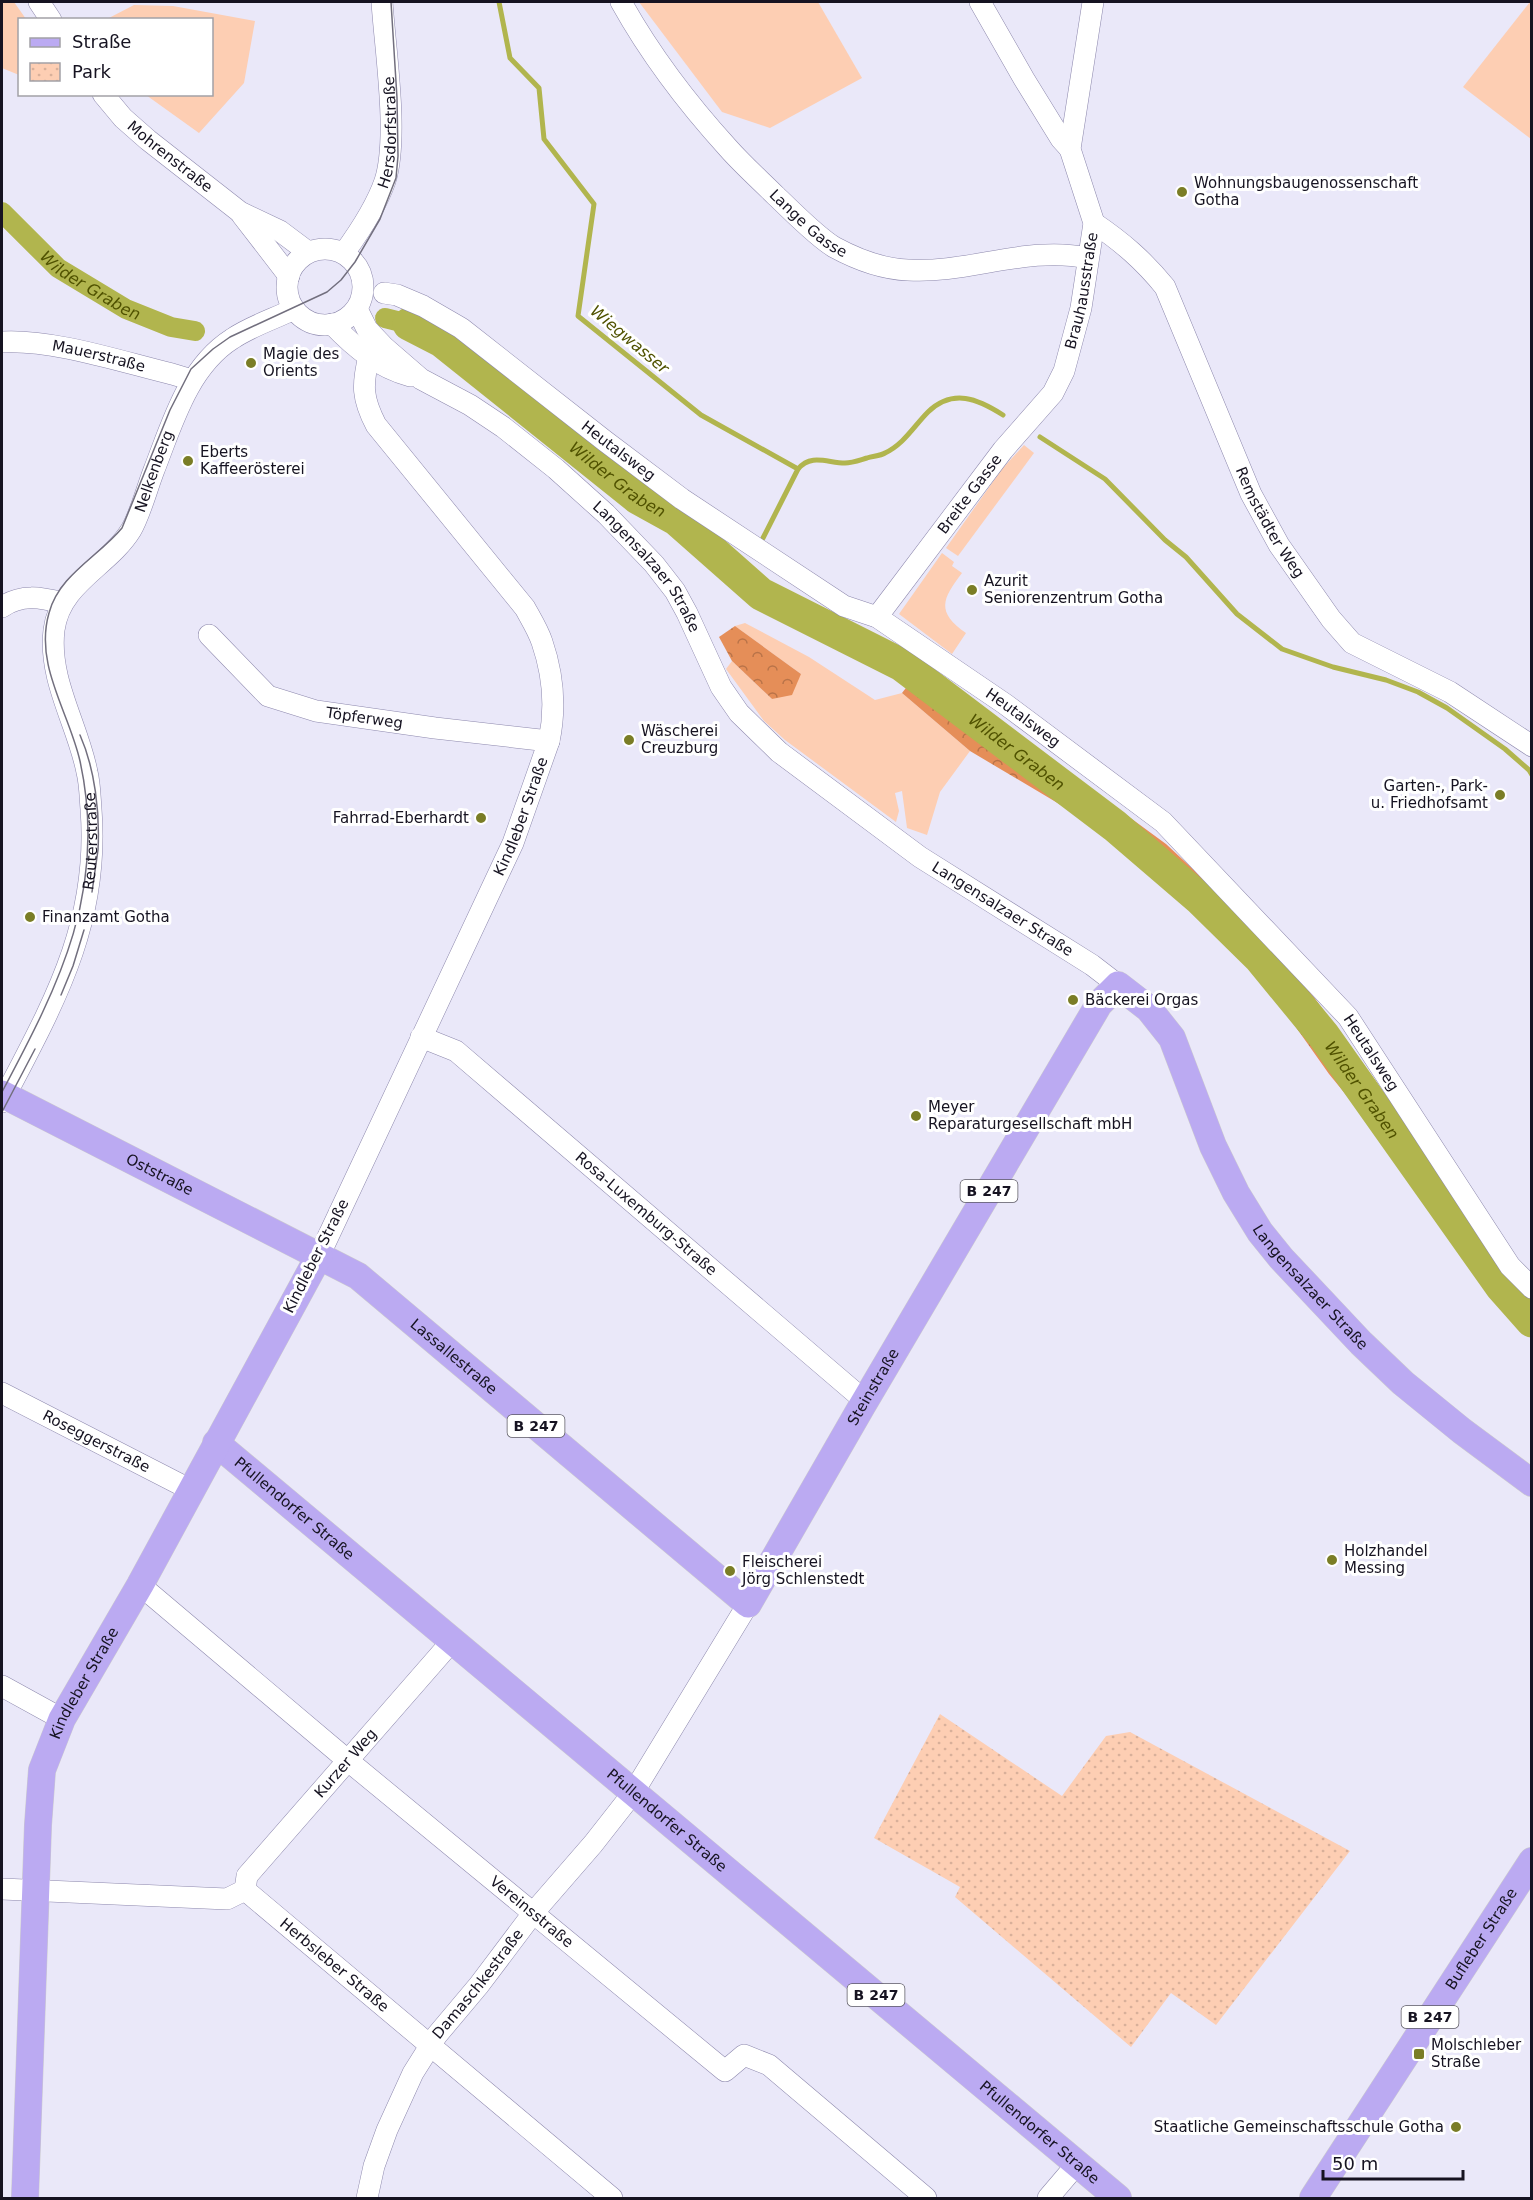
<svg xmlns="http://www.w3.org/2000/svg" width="1533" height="2200" font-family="'DejaVu Sans',sans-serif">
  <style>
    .grass { fill: #fdceb3 }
    .forest { fill: url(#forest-crowns) }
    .park { fill: url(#park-dots) }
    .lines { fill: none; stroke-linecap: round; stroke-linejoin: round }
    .stream { stroke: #b1b54e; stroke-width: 5 }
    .canal { stroke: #b1b54e; stroke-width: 20 }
    .river { stroke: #b1b54e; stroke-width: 33 }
    .minor-casing { stroke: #8d88ad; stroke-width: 22 }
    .major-casing { stroke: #cccbce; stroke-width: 28 }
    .minor { stroke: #fff; stroke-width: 21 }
    .major { stroke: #bbaaf2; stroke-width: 27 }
    .tram { stroke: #726f7e; stroke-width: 1.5 }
    .poi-dot { fill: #7a7d26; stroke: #fff; stroke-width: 2 }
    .labels { text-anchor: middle; stroke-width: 6; stroke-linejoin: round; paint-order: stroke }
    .shield { fill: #fff; stroke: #5c5a64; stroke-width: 1.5 }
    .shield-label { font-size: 14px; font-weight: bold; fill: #161321 }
    .street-label { font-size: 15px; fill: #161321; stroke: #fff }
    .poi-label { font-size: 15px; fill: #161321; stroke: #fff; text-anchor: start }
    .water-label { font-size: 16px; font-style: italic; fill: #505200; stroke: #fff }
  </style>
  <defs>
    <pattern id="forest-crowns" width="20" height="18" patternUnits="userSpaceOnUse" patternTransform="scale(1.5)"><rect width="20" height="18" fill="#e58e58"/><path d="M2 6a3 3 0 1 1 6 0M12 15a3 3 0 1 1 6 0" fill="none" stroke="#b97348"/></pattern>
    <pattern id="park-dots" width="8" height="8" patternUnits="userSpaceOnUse" patternTransform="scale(1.5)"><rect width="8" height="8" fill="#fdceb3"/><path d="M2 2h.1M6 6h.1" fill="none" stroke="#d8b09a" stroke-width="1.8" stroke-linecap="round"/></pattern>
  </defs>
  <rect width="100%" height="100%" fill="#eae8f9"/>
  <g class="grass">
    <path d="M2 2H14L26 19 20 20 19 75 2 68Z"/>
    <path d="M639 2H818L862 78 770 128 722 112Z"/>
    <path d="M1530 2H1532L1531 139 1463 87Z"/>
    <path d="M134 5 173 6 255 21 244 83 199 133 146 95 212 94V20L107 19Z"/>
    <path d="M1024 445 1034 453 958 556 946 548 1002 469Z"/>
    <path d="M942 553 954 562 952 566 962 573C942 599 936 612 966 633L952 654 899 614Z"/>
    <path d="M745 623 809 657 875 700 902 693 970 751 940 792 927 835 907 828 902 791 895 793 899 811 896 822 785 740 764 721 726 669 732 661 772 699 801 674 735 626Z"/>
  </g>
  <g class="forest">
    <path d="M735 626 801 674 792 695 772 699 732 661 719 637Z"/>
    <path d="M923 666 1166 844 1239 912 1313 996 1372 1076 1418 1143 1487 1250 1531 1274V1333L1374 1129 1329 1074 1252 965 1197 910 1113 836 970 751 902 693Z"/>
  </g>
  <path class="park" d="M940 1714 1062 1796 1106 1736 1130 1732 1350 1851 1216 2025 1171 1993 1131 2047 955 1897 960 1887 874 1838Z"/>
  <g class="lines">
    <g class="stream">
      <path d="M499 2 510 58 539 88 544 139 594 204 578 316 701 415 798 469 763 538"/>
      <path d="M1040 437 1105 479 1165 540 1186 557 1237 614 1282 649 1333 667 1386 680 1418 692 1447 708 1505 749 1529 770 1532 775"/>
      <path d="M798 469C811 453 828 463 845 463 852 463 860 460 867 458 873 456 880 456 885 453 904 444 914 426 928 412 953 388 978 399 1003 415"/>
    </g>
    <g class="canal">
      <path id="s1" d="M2 212 58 268 126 309 171 327 195 331"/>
      <path d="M385 318 409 324"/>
    </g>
    <path class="river" id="s2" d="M409 324 442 341 638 498 676 519 761 594 902 665 1115 826 1200 899 1260 958 1324 1036 1501 1286 1532 1321"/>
    <g class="minor-casing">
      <g id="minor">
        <path d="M39 2 51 20"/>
        <path id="s3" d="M621 2C650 54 687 103 728 148 743 165 760 180 776 196 792 211 816 236 834 247 856 259 883 269 908 270 968 274 1027 245 1088 258"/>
        <path d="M980 2 1024 79 1061 139 1070 149"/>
        <path id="s4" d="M103 94 123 118 148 140 240 212 280 231 308 252"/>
        <path d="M242 215 289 276"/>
        <path id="s5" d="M1094 223C1122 242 1143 260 1165 287L1251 494 1279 545 1331 619 1352 643 1450 692 1532 746"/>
        <circle cx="325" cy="287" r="38"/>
        <path id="s6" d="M344 253C360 231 376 207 385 181 399 137 385 49 382 2"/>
        <path id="s7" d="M384 293 397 295 423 306 461 328 605 441 682 499 844 606 877 617 1005 704 1163 822 1348 1017 1510 1266 1532 1288"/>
        <path id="s8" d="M357 309 367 329 384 347 421 379 470 405 503 427 556 469 606 514 654 564 675 591 687 613 721 687 739 713 779 752 920 857 1092 965 1118 985"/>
        <path d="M332 324C355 348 378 367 410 376"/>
        <path id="s9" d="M2 342C53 339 122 362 172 374L192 380"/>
        <path d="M2 607C21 594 40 597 62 603"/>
        <path id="s10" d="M877 617 1003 450 1053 393 1064 371 1081 308 1094 223 1070 149 1093 2"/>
        <path id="s11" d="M209 635 268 696 316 711 435 728 549 741"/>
        <path id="s12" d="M421 1037 456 1051 865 1401"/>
        <path id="s13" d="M2 1102C53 1004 100 924 91 809 90 797 90 784 87 772 78 725 48 680 54 630 60 583 108 567 131 530 140 515 147 488 154 470 172 424 188 367 232 339 251 326 274 319 294 309"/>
        <path id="s14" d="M319 1256 513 843 549 741C556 708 553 674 542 642 538 630 531 619 525 608L376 425C362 398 362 385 369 356"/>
        <path id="s15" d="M2 1393 191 1490"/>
        <path id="s16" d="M140 1585 346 1759 725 2071 744 2055 769 2065 926 2198"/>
        <path d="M2 1686 62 1719"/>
        <path id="s17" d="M2 1889 227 1899 245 1890 612 2198"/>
        <path id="s18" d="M245 1890 247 1876 453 1640"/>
        <path id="s19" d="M367 2198 374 2166 387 2130 413 2073 437 2035 479 1985 534 1912 593 1844 633 1793 748 1604"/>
        <path d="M1048 2198 1077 2164"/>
      </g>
    </g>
    <g class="major-casing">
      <g id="major">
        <path id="s20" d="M2 1094 358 1276 748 1604 862 1406 1099 1004 1118 985 1149 1009 1172 1038 1213 1146 1236 1193 1260 1232 1281 1258 1361 1343 1403 1383 1462 1431 1532 1483"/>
        <path id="s21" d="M216 1443 1118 2198"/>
        <path id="s22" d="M25 2198 38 1825 42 1770 62 1719 140 1585 319 1256"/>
        <path id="s23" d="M1313 2198 1532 1861"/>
      </g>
    </g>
    <use href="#minor" class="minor"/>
    <use href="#major" class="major"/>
    <g class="tram">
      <path d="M80 735C95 769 100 813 98 850 96 864 94 878 92 892"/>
      <path d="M61 995 73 966 84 930"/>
      <path d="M2 1092C60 983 108 889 80 761 69 712 34 665 49 613 59 575 98 557 122 528L170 410 191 369 213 349 230 337 327 292 341 280 355 262 380 219 396 178 398 156 397 98 391 2"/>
      <path d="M2 1112 35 1049"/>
    </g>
  </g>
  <g class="poi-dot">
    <circle cx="1182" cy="192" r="6"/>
    <circle cx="251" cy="363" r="6"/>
    <circle cx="188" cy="461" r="6"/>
    <circle cx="972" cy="590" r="6"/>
    <circle cx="629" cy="740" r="6"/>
    <circle cx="1500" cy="795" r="6"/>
    <circle cx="481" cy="818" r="6"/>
    <circle cx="30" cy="917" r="6"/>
    <circle cx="1073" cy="1000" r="6"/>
    <circle cx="916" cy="1116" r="6"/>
    <circle cx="1332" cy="1560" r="6"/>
    <circle cx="730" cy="1571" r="6"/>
    <rect x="1413" y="2048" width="12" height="12" rx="3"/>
    <circle cx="1456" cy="2127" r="6"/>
  </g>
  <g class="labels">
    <g class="shield">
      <rect x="960.5" y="1180" width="57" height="22" rx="4.5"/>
      <rect x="507.5" y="1415" width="57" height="22" rx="4.5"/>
      <rect x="847.5" y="1984" width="57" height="22" rx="4.5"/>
      <rect x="1401.5" y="2006" width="57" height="22" rx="4.5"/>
    </g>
    <g class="shield-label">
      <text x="989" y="1196">B 247</text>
      <text x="536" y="1431">B 247</text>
      <text x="876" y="2000">B 247</text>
      <text x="1430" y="2022">B 247</text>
    </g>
    <g class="street-label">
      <text dy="5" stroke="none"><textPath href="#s6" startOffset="132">Hersdorfstraße</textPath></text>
      <text dy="5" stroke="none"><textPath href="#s4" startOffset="92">Mohrenstraße</textPath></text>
      <text dy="5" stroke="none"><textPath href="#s3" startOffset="292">Lange Gasse</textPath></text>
      <text dy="5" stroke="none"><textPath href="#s10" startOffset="392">Brauhausstraße</textPath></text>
      <text dy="5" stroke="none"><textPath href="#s9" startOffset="98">Mauerstraße</textPath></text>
      <text dy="5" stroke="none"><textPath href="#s7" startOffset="285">Heutalsweg</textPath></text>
      <text dy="5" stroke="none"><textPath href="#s13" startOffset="687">Nelkenberg</textPath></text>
      <text dy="5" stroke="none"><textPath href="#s10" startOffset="154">Breite Gasse</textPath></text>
      <text dy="5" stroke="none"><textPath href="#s5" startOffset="354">Remstädter Weg</textPath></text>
      <text dy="5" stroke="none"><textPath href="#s8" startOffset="393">Langensalzaer Straße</textPath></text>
      <text dy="5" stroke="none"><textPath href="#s11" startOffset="184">Töpferweg</textPath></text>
      <text dy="5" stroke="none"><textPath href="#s7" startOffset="771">Heutalsweg</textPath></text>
      <text dy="5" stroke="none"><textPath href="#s14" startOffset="484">Kindleber Straße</textPath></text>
      <text dy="5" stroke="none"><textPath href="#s13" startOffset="279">Reuterstraße</textPath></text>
      <text dy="5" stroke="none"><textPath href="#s8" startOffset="897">Langensalzaer Straße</textPath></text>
      <text dy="5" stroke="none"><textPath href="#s7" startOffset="1257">Heutalsweg</textPath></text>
      <text dy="5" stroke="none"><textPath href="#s20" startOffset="177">Oststraße</textPath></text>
      <text dy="5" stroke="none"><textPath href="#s12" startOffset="288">Rosa-Luxemburg-Straße</textPath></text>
      <text transform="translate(316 1256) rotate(-63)" y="5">Kindleber Straße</text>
      <text dy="5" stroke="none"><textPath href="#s20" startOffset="1996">Langensalzaer Straße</textPath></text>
      <text dy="5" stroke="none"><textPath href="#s20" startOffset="525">Lassallestraße</textPath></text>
      <text dy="5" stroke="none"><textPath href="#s20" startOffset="1160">Steinstraße</textPath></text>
      <text dy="5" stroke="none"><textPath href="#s15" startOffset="106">Roseggerstraße</textPath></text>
      <text dy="5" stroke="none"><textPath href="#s21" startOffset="102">Pfullendorfer Straße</textPath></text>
      <text dy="5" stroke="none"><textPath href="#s22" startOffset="525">Kindleber Straße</textPath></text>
      <text dy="5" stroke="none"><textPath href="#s18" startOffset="164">Kurzer Weg</textPath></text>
      <text dy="5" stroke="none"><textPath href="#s21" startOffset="588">Pfullendorfer Straße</textPath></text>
      <text dy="5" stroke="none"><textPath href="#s16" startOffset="510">Vereinsstraße</textPath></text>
      <text dy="5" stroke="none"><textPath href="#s23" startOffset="309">Bufleber Straße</textPath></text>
      <text dy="5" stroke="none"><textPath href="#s17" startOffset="362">Herbsleber Straße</textPath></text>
      <text dy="5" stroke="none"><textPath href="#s19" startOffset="244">Damaschkestraße</textPath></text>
      <text dy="5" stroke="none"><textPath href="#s21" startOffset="1074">Pfullendorfer Straße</textPath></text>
    </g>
    <g class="poi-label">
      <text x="1194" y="188">Wohnungsbaugenossenschaft<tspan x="1194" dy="17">Gotha</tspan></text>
      <text x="263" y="359">Magie des<tspan x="263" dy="17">Orients</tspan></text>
      <text x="200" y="457">Eberts<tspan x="200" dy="17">Kaffeerösterei</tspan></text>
      <text x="984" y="586">Azurit<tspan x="984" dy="17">Seniorenzentrum Gotha</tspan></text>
      <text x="641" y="736">Wäscherei<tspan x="641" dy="17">Creuzburg</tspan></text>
      <text x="1488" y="791" text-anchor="end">Garten-, Park-<tspan x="1488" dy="17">u. Friedhofsamt</tspan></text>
      <text x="469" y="823" text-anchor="end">Fahrrad-Eberhardt</text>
      <text x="42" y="922">Finanzamt Gotha</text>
      <text x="1085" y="1005">Bäckerei Orgas</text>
      <text x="928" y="1112">Meyer<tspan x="928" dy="17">Reparaturgesellschaft mbH</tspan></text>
      <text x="1344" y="1556">Holzhandel<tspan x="1344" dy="17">Messing</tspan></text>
      <text x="742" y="1567">Fleischerei<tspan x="742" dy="17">Jörg Schlenstedt</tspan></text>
      <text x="1431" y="2050">Molschleber<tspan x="1431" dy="17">Straße</tspan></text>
      <text x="1444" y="2132" text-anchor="end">Staatliche Gemeinschaftsschule Gotha</text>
    </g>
    <g class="water-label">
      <text dy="6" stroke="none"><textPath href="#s1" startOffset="116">Wilder Graben</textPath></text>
      <text transform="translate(630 339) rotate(40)" y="6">Wiegwasser</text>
      <text dy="6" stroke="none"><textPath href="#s2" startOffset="261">Wilder Graben</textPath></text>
      <text dy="6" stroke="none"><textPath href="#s2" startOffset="747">Wilder Graben</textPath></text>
      <text dy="6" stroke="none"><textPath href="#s2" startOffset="1233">Wilder Graben</textPath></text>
    </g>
  </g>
  <rect width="1533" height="2200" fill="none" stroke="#161321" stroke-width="6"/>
  <rect x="18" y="18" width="195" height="78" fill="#ffffff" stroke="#a2a1a6" stroke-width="1.5"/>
  <rect x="30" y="38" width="30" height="9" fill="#bbaaf2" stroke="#a2a1a6" stroke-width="1.5"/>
  <text x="72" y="48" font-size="18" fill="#161321">Straße</text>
  <rect x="30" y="63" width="30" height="18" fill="url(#park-dots)" stroke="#a2a1a6" stroke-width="1.5"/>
  <text x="72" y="78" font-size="18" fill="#161321">Park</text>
  <path d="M1323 2170v9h140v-9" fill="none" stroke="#161321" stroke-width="3"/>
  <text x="1332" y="2170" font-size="18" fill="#161321" stroke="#ffffff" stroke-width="4.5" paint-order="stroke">50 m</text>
</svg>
